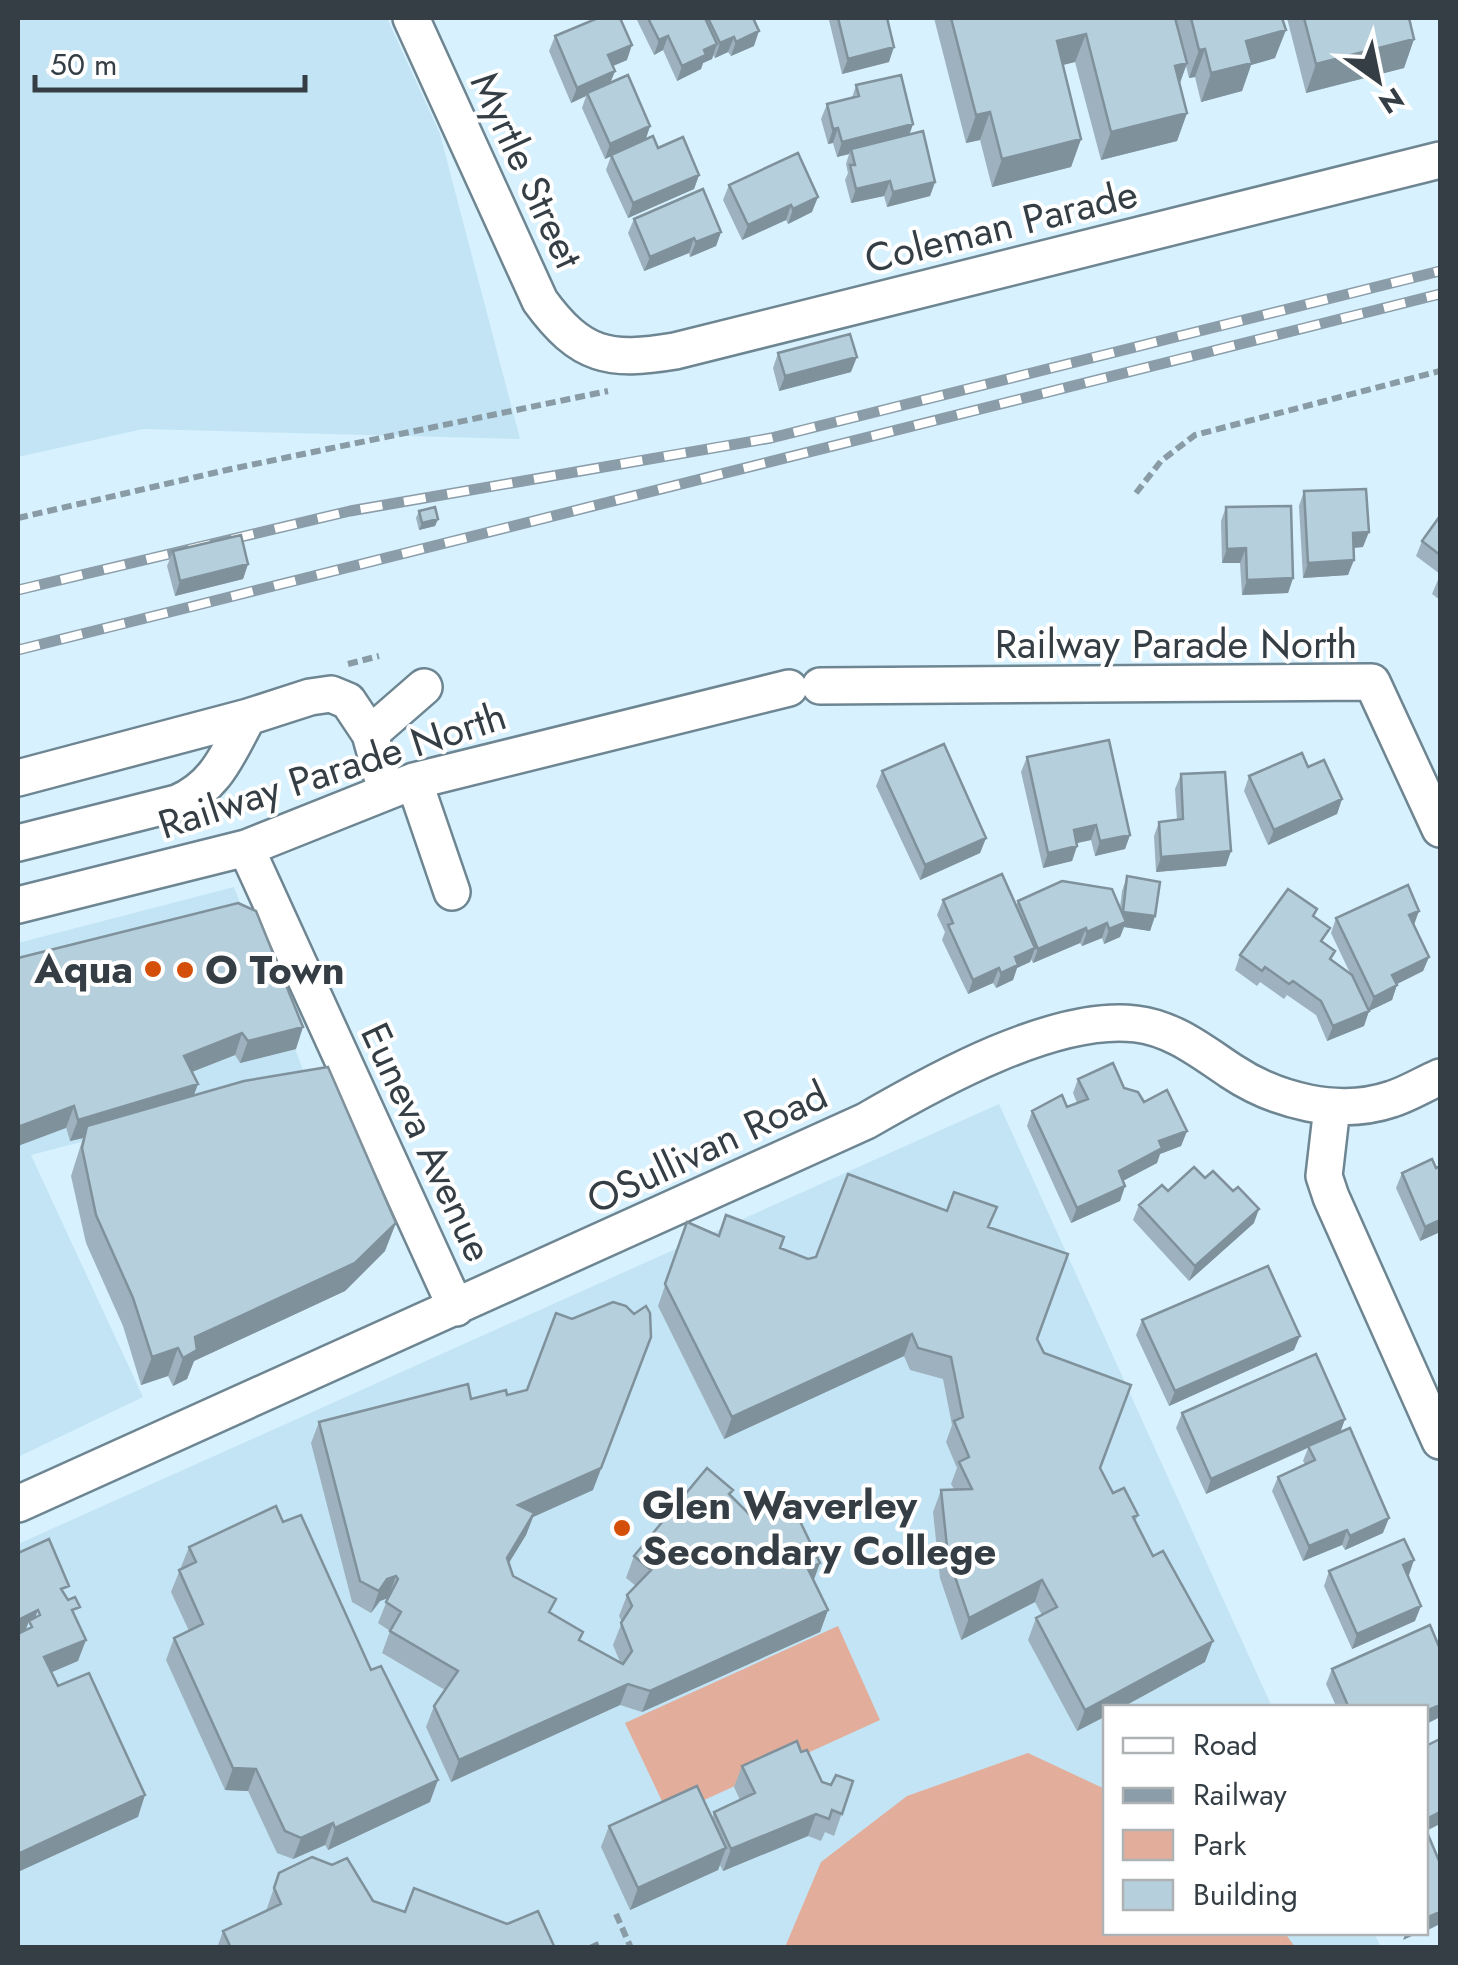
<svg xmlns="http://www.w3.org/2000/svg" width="1458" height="1965" font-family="Jost,sans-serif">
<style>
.built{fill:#c3e4f5}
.green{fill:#e2ae9b}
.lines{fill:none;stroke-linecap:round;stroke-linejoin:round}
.minor-casing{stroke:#6e8592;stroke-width:40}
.path{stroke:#899ba5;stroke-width:6;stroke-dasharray:10 5;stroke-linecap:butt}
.minor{stroke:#fff;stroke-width:35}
.rail-casing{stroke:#8b9da8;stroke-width:11}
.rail{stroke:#fff;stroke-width:8;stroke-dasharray:22;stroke-linecap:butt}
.wall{fill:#9db2be}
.shaded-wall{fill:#7f919b}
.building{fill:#b6cfdd;stroke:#7f919b;stroke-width:2.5}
.poi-dot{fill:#d34f0a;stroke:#fff;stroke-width:4}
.labels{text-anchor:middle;stroke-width:8;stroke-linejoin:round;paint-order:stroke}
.street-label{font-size:40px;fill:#343e44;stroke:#fff}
.poi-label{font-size:40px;font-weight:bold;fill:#343e44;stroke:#fff;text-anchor:start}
</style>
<rect width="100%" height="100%" fill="#d7f1ff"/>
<path class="built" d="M18,18H387L440,134L520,439L143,429L18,457Z
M234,887L308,1083L31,1155L143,1397L18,1457V943Z
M999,1104L1272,1707L1106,1708V1932L1374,1933L1381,1947H18V1544Z"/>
<path class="green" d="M838,1626L880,1720L669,1816L625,1723Z
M1028,1753L1105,1789L1106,1932L1285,1933L1295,1947H785L821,1862L907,1796Z"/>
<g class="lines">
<defs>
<path id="minor" d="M411,18L540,301C581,357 609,362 675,351L1440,160
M820,686L1372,682L1440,829
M370,734L424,687
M18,778L248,717L310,697L331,694L348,701L370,734L386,791
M414,781L452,892
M18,843L177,803C217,786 228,753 248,717
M246,848L456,1308
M18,905L246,848L414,781L789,688
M1332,1107L1324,1176L1331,1197L1440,1441
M18,1504L866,1121C935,1081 1055,1014 1136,1024C1172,1028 1201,1051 1231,1071C1276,1101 1339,1117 1392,1099C1408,1094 1424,1084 1440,1077"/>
</defs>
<use href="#minor" class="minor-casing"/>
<path class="path" d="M1136,493L1161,461L1195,435L1440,371
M18,518L231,469L608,391
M348,664L379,656
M616,1914L631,1948"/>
<use href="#minor" class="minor"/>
<defs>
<path id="rail" d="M18,590L350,511L771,438L1440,271
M18,650L1440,294"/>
</defs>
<use href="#rail" class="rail-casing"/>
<use href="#rail" class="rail"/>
</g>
<path class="wall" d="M636,18H753L754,46L731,56L728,52L715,58L713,55L712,59L703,63L701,69L677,81L663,50L654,55Z
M830,18H887L889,62L842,74L829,20Z
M934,18H1282L1275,58L1251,65L1242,91L1201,102L1195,77L1189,78L1186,66L1180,83L1187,113L1177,141L1101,160L1075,62L1063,65L1081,139L1071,167L992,187L980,140L966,143Z
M1287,18H1409L1414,39L1404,68L1306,93Z
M555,36L627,60L613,66L615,71L610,83L650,126L646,139L699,175L694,189L628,218L606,170L611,156L605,159L582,108L586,96L571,103L549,51Z
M856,85L913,124L909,134L935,182L930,196L887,207L884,196L851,203L845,180L848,173L846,164L849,154L837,157L833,143L828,144L821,119L827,104L852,98Z
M729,185L812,212L788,224L786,220L742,240L723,200Z
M634,219L721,232L716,246L690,257L689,253L644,271L628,233Z
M778,353L851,372L779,391L773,368Z
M1304,491L1363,547L1354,548L1348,575L1303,578L1299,506Z
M1226,507L1293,578L1288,593L1242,595L1240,563H1222L1221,521Z
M419,511L438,519L435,526L419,530L416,518Z
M1440,516V574L1416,556L1422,541Z
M173,551L248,564L243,579L175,596L167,566Z
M1440,575V600L1432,594Z
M1027,757L1130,835L1125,849L1095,856L1091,840L1077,843V846L1072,861L1043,868L1021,772Z
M1308,767L1342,799L1337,814L1268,845L1244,791L1249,776Z
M882,771L986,838L980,853L920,880L876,786Z
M1181,774L1226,866L1156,872L1154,836L1159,822L1177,820L1175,789Z
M1127,876L1155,916L1150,931L1124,927L1120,937L1104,944L1102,938L1082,946L1080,943L1033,963L1031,959L1030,962L1017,968L1013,980L996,988L993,983L968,994L942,940L945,932L937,915L943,900L1016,905L1018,901L1120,908L1122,891Z
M1317,909L1314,917L1324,944L1335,951L1331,960L1350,973L1331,933L1336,918L1414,925L1429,957L1423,971L1397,984L1392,1000L1369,1011L1364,1026L1327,1041L1316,1015L1287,995L1284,999L1260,982L1257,986L1235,970L1240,955Z
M18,958L296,1049L240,1063L235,1055L192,1072L194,1096L385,1251L345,1291L194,1361L187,1379L173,1386L168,1376L141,1385L123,1326L86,1243L71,1176L83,1138L70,1141Z
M1078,1079L1124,1088L1187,1131L1181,1146L1160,1154L1157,1163L1123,1181L1125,1186L1120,1201L1071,1223L1027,1126L1032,1111L1067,1107L1077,1103L1073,1093Z
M1402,1173L1440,1232L1420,1241L1396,1188Z
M1168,1191L1254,1223L1189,1281L1133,1220L1139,1205Z
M997,1207L989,1228L1037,1339L1113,1493L1138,1515L1135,1522L1205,1662L1121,1708H1106V1716L1077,1731L1028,1640L1036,1618L1042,1615L1035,1602L961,1640L940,1578L933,1512L941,1490L954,1489L951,1484L957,1468L946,1442L952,1425L943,1379L910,1370L904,1356L724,1439L658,1306L687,1222L719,1236L780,1248L808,1259L947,1211Z
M572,1319L593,1490L533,1517L526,1535L509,1563L513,1576L551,1613L583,1632L579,1641L620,1662L613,1645L622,1622L619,1616L627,1595L636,1586L626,1578L634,1556L731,1496L814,1580L828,1610L820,1632L642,1712L620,1705L451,1782L426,1727L434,1706L445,1690L382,1653L390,1631L378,1623L388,1598L380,1601L371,1613L352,1602L311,1443L319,1422L507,1395L527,1390Z
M1142,1320L1294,1350L1169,1406L1136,1335Z
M1182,1413L1345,1419L1340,1432L1383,1533L1345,1550L1342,1545L1303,1561L1272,1491L1278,1477L1305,1464L1303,1461L1308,1448L1206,1494L1176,1428Z
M189,1547L430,1802L328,1850L325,1845L293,1859L277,1853L248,1791L225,1790L166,1660L174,1638L189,1631L171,1592Z
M1329,1571L1409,1575L1415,1621L1352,1649L1324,1586Z
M1430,1625L1440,1649V1717L1426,1724V1708H1337L1326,1684L1332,1669Z
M801,1752L822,1782L831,1785L853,1781L834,1836L825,1832L821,1841L808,1836L723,1871L720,1865L718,1870L630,1910L601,1847L609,1826L712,1818L714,1812L740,1800L734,1787L742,1766Z
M279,1873L373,1901L405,1912L557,1948H217L223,1931L266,1911Z"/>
<path class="shaded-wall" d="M1286,30L1275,58L1251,65L1242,91L1201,102L1211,73L1246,41Z
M759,31L754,46L731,56L736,42Z
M1086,34L1075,62L1046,69L1057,41Z
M668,36L663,50L654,55L659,40Z
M734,37L728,52L715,58L720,43Z
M1414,39L1404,68L1306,93L1316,64Z
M717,44L712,59L703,63L701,69L677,81L682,66L704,50Z
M632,45L627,60L603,70L608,55Z
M894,47L889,62L842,74L848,59Z
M1205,49L1195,77L1189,78L1199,50Z
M1187,63L1177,91L1175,66Z
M615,71L609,86L587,93L586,96L571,103L577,88Z
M990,112L980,140L966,143L976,115Z
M1187,113L1177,141L1101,160L1111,132Z
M913,124L908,139L851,149L849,154L837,157L842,142Z
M650,126L645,141L605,159L610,144Z
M838,128L833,143L828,144L833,129Z
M1081,139L1071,167L992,187L1002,159Z
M699,175L694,189L628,218L633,203Z
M890,181L884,196L851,203L856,189Z
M935,182L930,196L887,207L893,192Z
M818,197L812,212L788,224L793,209Z
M791,205L786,220L742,240L748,225Z
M721,232L716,246L690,257L696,242Z
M694,238L689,253L644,271L650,257Z
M857,357L851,372L779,391L785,376Z
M438,519L435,526L419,530L422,523Z
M1369,532L1363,547L1348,548L1353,533Z
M1246,548L1240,563H1222L1227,549Z
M1354,560L1348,575L1303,578L1308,563Z
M248,564L243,579L175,596L180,581Z
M1293,578L1288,593L1242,595L1247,580Z
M1342,799L1337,814L1268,845L1274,830Z
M1096,825L1091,840L1068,845L1074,830Z
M1130,835L1125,849L1095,856L1100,841Z
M986,838L980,853L920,880L925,865Z
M1077,846L1072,861L1043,868L1048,853Z
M1231,851L1226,866L1156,872L1161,857Z
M1419,911L1414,925L1409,915Z
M1123,912L1155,916L1150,931L1124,927L1120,937L1104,944L1109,929Z
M1107,923L1102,938L1082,946L1087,932Z
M1086,928L1080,943L1033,963L1038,949Z
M1035,948L1030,962L1017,968L1013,980L996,988L1001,973L1015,957Z
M1429,957L1423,971L1387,989L1392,975Z
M999,968L993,983L968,994L973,980Z
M1397,985L1392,1000L1369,1011L1364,1026L1327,1041L1333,1026L1368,1011L1374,997Z
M303,1027L296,1049L240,1063L248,1041Z
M242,1033L235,1055L176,1078L184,1056Z
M198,1084L190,1106L87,1126L83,1138L70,1141L78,1120Z
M74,1106L66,1128L18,1146V1127Z
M1187,1131L1181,1146L1160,1154L1157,1163L1113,1186L1119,1171L1159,1141Z
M1125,1186L1120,1201L1071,1223L1077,1208Z
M1259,1209L1254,1223L1189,1281L1195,1266Z
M1440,1220V1232L1420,1241L1425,1227Z
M396,1223L385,1251L345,1291L194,1361L187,1379L173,1386L183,1358L195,1337Z
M912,1334L904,1356L724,1439L732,1417Z
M1300,1336L1294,1350L1169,1406L1175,1391Z
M178,1348L168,1376L141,1385L152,1357Z
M643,1359L593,1490L533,1517L526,1535L499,1579L518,1505Z
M1345,1419L1340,1433L1206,1494L1211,1479Z
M1389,1518L1383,1533L1345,1550L1350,1536Z
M1347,1530L1342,1545L1303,1561L1309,1546Z
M1414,1560L1409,1575L1398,1580L1403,1565Z
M820,1563L812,1585L808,1569Z
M396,1576L388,1598L380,1601L371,1613L379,1591L387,1579Z
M1042,1580L1035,1602L961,1640L969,1618Z
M1421,1606L1415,1621L1352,1649L1357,1634Z
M38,1610L30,1632L32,1627L29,1621L24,1635L18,1638V1620Z
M828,1610L820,1632L642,1712L650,1691Z
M86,1640L78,1661L36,1679L44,1657Z
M1213,1641L1205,1662L1121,1708H1106V1716L1077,1731L1085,1710Z
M628,1684L620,1705L451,1782L459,1760Z
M1440,1705V1717L1426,1724V1711Z
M233,1768L256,1769L248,1791L225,1790Z
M438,1780L430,1802L328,1850L335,1828Z
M145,1795L138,1817L18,1872V1854Z
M1440,1812V1824L1426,1831V1819Z
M816,1814L808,1836L723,1871L731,1849Z
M333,1823L325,1845L293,1859L301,1838Z
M726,1848L718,1870L630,1910L638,1888Z
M1440,1912V1924L1426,1931V1918Z
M1406,1932H1421L1403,1940Z"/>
<path class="building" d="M598,18H620L632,45L608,55L615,71L577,88L555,36Z
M648,18H705L717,44L704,50L706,55L682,66L668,36L659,40Z
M708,18H753L759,31L736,42L734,37L720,43Z
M838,18H887L894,47L848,59Z
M951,18H1175L1187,63L1175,66L1187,113L1111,132L1086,34L1057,41L1081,139L1002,159L990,112L976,115Z
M1191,18H1282L1286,30L1246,41L1252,63L1211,73L1205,49L1199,50Z
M1304,18H1409L1414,39L1316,64Z
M628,75L650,126L610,144L587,93Z
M901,75L913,124L842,142L838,128L833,129L827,104L859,96L856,85Z
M923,131L935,182L893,192L890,181L856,189L850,165H855L851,149Z
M653,136L658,148L683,137L699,175L633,203L611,155Z
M798,153L818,197L793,209L791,205L748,225L729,185Z
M703,189L721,232L696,242L694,238L650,257L634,219Z
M850,334L857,357L785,376L778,353Z
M1366,489L1369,532L1353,533L1354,560L1308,563L1304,491Z
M1291,506L1293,578L1247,580L1246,548L1227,549L1226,507Z
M435,507L438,519L422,523L419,511Z
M1440,516V555L1422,541Z
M241,535L248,564L180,581L173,551Z
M1109,740L1130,835L1100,841L1096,825L1074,830L1077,846L1048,853L1027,757Z
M944,744L986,838L925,865L882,771Z
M1302,753L1308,767L1324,760L1342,799L1274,830L1249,776Z
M1225,772L1231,851L1161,857L1159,822L1183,819L1181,774Z
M1002,874L1035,948L1015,957L1018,965L1001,973L999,968L973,980L948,925L953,923L943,900Z
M1127,876L1160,882L1155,916L1123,912Z
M1062,881L1112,889L1126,922L1109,929L1107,923L1087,932L1086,928L1038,949L1018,901Z
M1408,885L1419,911L1409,915L1429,957L1392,975L1397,985L1374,997L1336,918Z
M1288,889L1317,909L1313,916L1330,928L1321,941L1335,951L1330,959L1352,975L1369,1011L1333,1026L1321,1001L1293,981L1289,984L1265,967L1262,971L1240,955Z
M238,903L256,911L303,1027L248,1041L242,1033L184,1056L198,1084L78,1120L74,1106L18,1127V958Z
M1113,1063L1124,1088L1138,1092L1144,1102L1167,1090L1187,1131L1159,1141L1162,1148L1119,1171L1125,1186L1077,1208L1032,1111L1062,1095L1067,1107L1088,1099L1078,1079Z
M328,1067L396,1223L355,1263L195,1337L197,1350L183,1358L178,1348L152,1357L133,1298L96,1215L82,1148L87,1126L244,1081Z
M1432,1159L1436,1168L1440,1166V1220L1425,1227L1402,1173Z
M1194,1167L1205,1178L1213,1171L1233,1191L1238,1187L1259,1209L1195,1266L1139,1205L1162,1185L1168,1191Z
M848,1174L947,1211L954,1192L997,1207L988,1227L1068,1254L1037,1339L1044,1353L1131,1385L1100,1468L1113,1493L1124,1488L1138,1515L1133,1517L1153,1556L1163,1551L1213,1641L1085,1710L1036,1618L1057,1607L1042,1580L969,1618L948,1556L941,1490L972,1489L959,1462L969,1457L954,1421L963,1417L951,1357L918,1348L912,1334L732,1417L665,1284L687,1222L719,1236L726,1215L784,1237L780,1248L808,1259L816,1257Z
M1268,1266L1300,1336L1175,1391L1142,1320Z
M613,1302L626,1306L634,1314L646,1306L650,1313L651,1337L601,1468L518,1505L534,1513L507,1558L513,1576L556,1599L549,1612L583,1632L579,1640L623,1664L632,1651L621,1623L632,1606L627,1595L651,1570L634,1556L707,1468L733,1490L729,1494L750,1515L788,1496L820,1563L808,1569L828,1610L650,1691L628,1684L459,1760L434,1706L458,1671L390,1631L401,1612L386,1602L398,1579L396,1576L387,1579L379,1591L360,1581L319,1422L468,1384L471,1399L506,1390L507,1395L527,1390L556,1313L572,1319Z
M1316,1354L1345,1419L1211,1479L1182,1413Z
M1350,1428L1389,1518L1350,1536L1347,1530L1309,1546L1278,1477L1315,1460L1308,1446Z
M276,1506L283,1522L301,1515L371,1670L381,1666L438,1780L335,1828L333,1823L301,1838L285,1831L256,1769L233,1768L174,1638L203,1624L179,1570L196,1562L189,1547Z
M49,1539L69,1586L61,1589L68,1600L75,1597L80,1607L72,1610L86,1640L44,1657L58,1686L89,1673L145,1795L18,1854V1634L32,1627L29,1621L40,1615L38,1610L18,1620V1553Z
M1404,1539L1414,1560L1403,1565L1421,1606L1357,1634L1329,1571Z
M1430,1625L1440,1649V1705L1426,1711V1708H1349L1332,1669Z
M1440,1739V1812L1426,1819V1746Z
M797,1741L801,1752L807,1750L822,1782L831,1785L836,1775L853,1781L842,1814L832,1810L829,1819L816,1814L731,1849L714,1812L755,1793L742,1766Z
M697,1786L726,1848L638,1888L609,1826Z
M1426,1830L1440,1863V1912L1426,1918Z
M312,1857L332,1865L347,1858L373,1901L405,1912L414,1888L507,1924L538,1911L554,1946L557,1948H231L223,1931L281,1904L274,1888L279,1873Z
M597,1943L599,1948H586Z"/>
<g class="poi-dot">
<circle cx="153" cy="969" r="10"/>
<circle cx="185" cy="970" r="10"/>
<circle cx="622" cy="1528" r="10"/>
</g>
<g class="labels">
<g class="street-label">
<text transform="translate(527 170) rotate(65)" y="14">Myrtle Street</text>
<text transform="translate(1001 226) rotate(-14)" y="14">Coleman Parade</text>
<text x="1176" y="658">Railway Parade North</text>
<text transform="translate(332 770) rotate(-18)" y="14">Railway Parade North</text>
<text transform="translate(427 1142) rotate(65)" y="14">Euneva Avenue</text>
<text transform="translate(707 1147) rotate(-25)" y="14">OSullivan Road</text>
</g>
<g class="poi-label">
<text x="133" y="983" text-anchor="end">Aqua</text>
<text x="205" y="984">O Town</text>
<text x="642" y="1519">Glen Waverley<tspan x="642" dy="46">Secondary College</tspan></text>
</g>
</g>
<rect width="1458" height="1965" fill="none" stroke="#343e44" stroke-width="40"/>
<rect x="1103" y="1705" width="325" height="230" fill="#ffffff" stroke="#aeb2b4" stroke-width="2.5"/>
<rect x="1123" y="1738" width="50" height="15" fill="#ffffff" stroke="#aeb2b4" stroke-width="2.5"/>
<text x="1193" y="1755" font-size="30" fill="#343e44">Road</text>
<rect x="1123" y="1788" width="50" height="15" fill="#8b9da8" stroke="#aeb2b4" stroke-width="2.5"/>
<text x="1193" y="1805" font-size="30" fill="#343e44">Railway</text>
<rect x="1123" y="1830" width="50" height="30" fill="#e2ae9b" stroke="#aeb2b4" stroke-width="2.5"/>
<text x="1193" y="1855" font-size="30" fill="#343e44">Park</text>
<rect x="1123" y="1880" width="50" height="30" fill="#b6cfdd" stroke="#aeb2b4" stroke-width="2.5"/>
<text x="1193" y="1905" font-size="30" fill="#343e44">Building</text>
<g transform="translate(1378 80) rotate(147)" stroke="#ffffff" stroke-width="8" paint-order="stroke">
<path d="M0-8L18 38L0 25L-18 38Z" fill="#343e44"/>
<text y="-15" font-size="28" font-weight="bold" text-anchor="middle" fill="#343e44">N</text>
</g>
<path d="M35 75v15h270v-15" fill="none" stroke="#343e44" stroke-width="5"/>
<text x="50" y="75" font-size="30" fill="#343e44" stroke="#ffffff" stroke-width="8" paint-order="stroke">50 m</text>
</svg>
